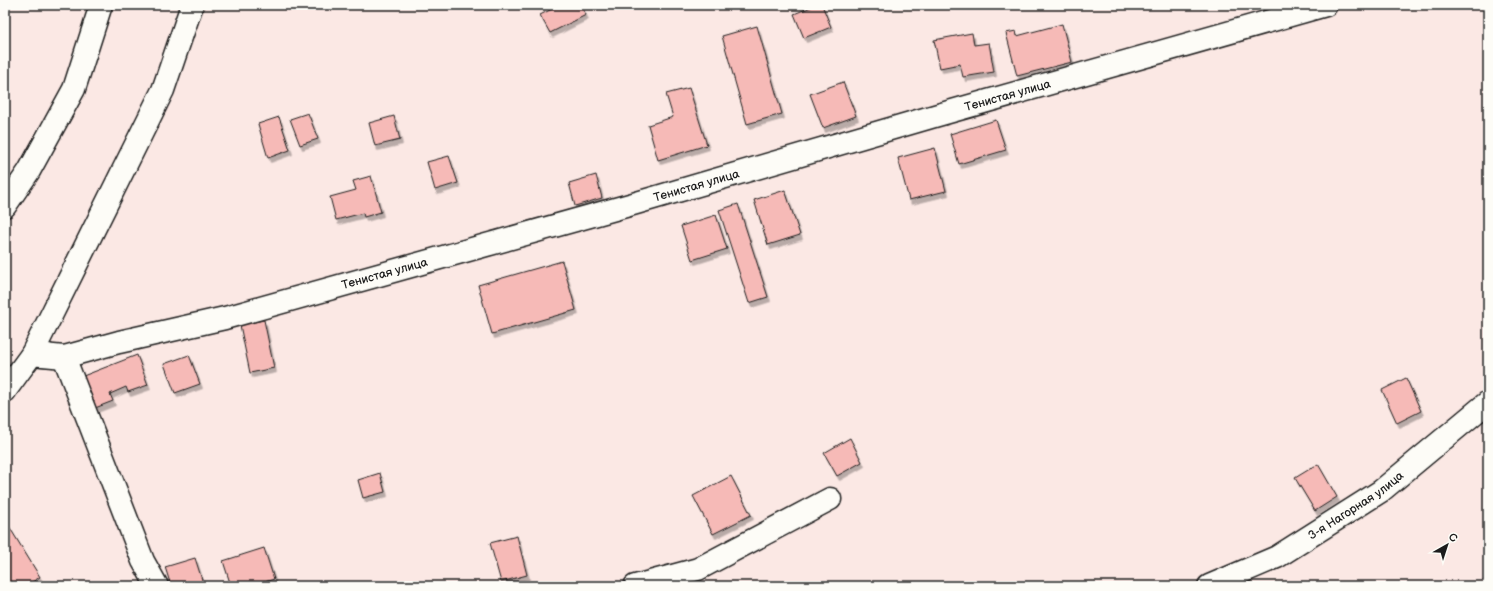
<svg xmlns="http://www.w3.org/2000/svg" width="1493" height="591" font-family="'Balsamiq Sans',sans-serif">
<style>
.building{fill:#f6bab7;stroke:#1c1c1c;filter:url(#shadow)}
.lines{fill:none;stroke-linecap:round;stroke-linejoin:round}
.minor-casing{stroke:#1c1c1c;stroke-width:25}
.major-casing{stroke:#1c1c1c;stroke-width:25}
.minor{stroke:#fdfcf7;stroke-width:22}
.major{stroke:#fdfcf7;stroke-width:22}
.labels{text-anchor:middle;stroke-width:3.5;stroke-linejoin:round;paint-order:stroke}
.street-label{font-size:12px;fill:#1c1c1c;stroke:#fdfcf7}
</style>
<defs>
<filter id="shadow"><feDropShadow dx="2.5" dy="4.5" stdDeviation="0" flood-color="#0004"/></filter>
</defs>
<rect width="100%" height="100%" fill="#fbe8e4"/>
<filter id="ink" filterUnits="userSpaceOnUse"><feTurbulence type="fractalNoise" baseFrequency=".025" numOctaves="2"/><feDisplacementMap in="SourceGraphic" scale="8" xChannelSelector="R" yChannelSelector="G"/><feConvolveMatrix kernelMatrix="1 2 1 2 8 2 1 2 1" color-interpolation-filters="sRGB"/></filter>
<g filter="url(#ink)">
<path class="building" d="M560,5H581L586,15L550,33L540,15Z
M816,5H822L831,27L804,38L794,14Z
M1062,24L1072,62L1017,76L1006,33L1016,31L1017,36Z
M757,26L782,114L747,124L722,36Z
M972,33L974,45L989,43L994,72L963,77L960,64L940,68L934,40Z
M843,82L856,116L823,128L810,94Z
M689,88L707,145L658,160L648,125L673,117L666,94Z
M308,113L318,139L300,145L290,119Z
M394,116L400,140L375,146L369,123Z
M279,117L290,150L268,158L258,124Z
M996,120L1006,150L959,164L950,134Z
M935,148L946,191L909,200L898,158Z
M449,156L458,183L435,190L427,162Z
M596,175L602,198L575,206L569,183Z
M371,176L381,212L364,217L363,213L336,220L330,197L356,190L353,181Z
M785,190L800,235L768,245L754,200Z
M738,204L768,297L749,303L719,210Z
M716,215L727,249L692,260L681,226Z
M562,261L576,310L492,334L478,285Z
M264,320L274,368L250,373L240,325Z
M137,355L148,385L128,392L126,387L110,394L113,401L90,410L78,378Z
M189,355L200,384L175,393L164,364Z
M1406,378L1421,411L1397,423L1382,390Z
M850,438L862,462L837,476L824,453Z
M1318,464L1337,497L1315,511L1295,478Z
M380,473L385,492L363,498L358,480Z
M731,476L751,515L713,534L693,496Z
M5,520L40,577L26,586H5Z
M517,536L527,575L501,582L490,543Z
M264,548L274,579L252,586H231L223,561Z
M195,558L204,586H171L165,567Z"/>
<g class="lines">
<defs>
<g id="minor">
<path id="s1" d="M192,5L163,90L32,354L64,357L119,342L225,318L633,204L938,115L1326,5"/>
<path d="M64,357L143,561L157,586"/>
<path d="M5,391L32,354L47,355"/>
<path d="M635,586L698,569L830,499"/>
<path id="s2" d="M1209,586L1277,557L1381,491L1488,402"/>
</g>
<path id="major" d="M5,206L29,171L74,89L101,5"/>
</defs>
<use href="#minor" class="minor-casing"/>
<use href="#major" class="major-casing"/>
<use href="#minor" class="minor"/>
<use href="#major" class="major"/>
</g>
</g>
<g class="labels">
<g class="street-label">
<text dy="4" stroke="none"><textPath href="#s1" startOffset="1396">Тенистая улица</textPath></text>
<text dy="4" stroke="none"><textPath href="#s1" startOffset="1072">Тенистая улица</textPath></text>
<text dy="4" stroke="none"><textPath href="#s1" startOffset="748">Тенистая улица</textPath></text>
<text dy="4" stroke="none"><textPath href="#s2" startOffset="168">3-я Нагорная улица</textPath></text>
</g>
</g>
<rect width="1493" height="591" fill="none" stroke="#fdfcf7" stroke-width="20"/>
<rect x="10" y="10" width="1473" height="571" fill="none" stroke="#1c1c1c" stroke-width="1.5" filter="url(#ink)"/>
<g transform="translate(1447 545) rotate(39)" stroke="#fdfcf7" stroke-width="3" paint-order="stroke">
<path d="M0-3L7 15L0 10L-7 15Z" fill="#1c1c1c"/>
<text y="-6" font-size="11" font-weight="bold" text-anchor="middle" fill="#1c1c1c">С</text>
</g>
</svg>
